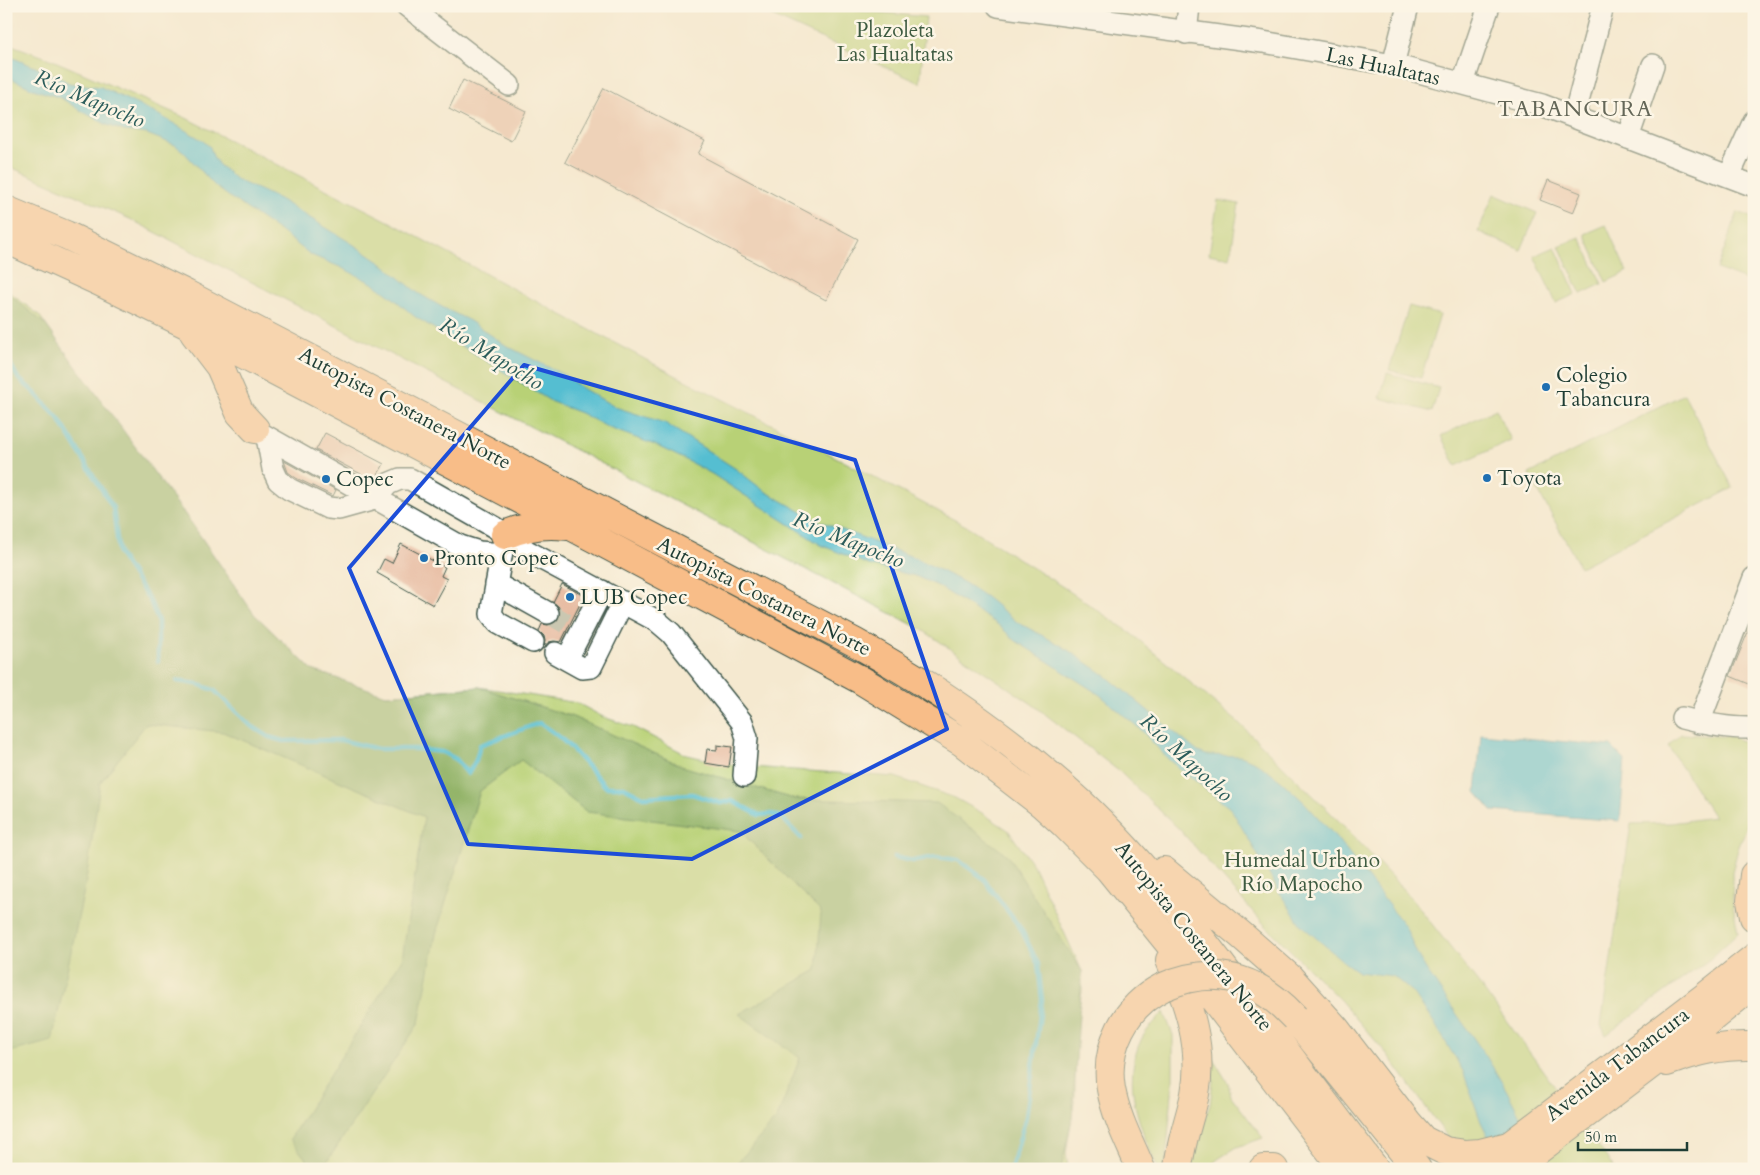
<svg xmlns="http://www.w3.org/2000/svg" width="1760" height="1175" font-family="Cardo,serif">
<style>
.green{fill:#b8d176;stroke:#6c8755}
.forest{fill:#92b367;stroke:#58784e}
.water{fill:#55bed1;stroke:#3a7e82}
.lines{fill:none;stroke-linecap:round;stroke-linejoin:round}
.stream{stroke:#55bed1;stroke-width:4.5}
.building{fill:#e5b69b}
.minor-tunnel{stroke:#cac7b1;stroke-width:21;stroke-dasharray:21 11;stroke-linecap:butt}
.minor-casing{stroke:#3f574b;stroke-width:24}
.major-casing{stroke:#3f574b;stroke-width:30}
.highway-casing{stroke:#3f574b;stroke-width:30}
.minor{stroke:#fff;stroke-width:21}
.major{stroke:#f8bd88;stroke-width:28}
.highway{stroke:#f8bd88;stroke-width:28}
.highway-bridge-casing{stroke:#3f574b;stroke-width:30;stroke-linecap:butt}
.highway-bridge{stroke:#f8bd88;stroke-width:28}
.marked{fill:none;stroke:#1d4ed8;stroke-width:4;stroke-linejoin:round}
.poi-dot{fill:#1f6fb2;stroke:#fcf5e5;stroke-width:2}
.labels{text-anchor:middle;stroke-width:5;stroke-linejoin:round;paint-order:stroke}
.park-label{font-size:21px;fill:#3e5b41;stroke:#fcf5e5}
.street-label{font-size:21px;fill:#1f3d34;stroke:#fcf5e5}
.poi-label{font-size:21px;fill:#1f3d34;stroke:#fcf5e5;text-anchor:start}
.water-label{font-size:22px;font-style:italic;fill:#2c5d5b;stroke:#fcf5e5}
.neighbourhood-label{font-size:22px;letter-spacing:1px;fill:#646758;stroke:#fcf5e5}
</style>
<rect width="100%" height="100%" fill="#fcf5e5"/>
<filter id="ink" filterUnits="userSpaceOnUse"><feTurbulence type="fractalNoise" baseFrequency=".02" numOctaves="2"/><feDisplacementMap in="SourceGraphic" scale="10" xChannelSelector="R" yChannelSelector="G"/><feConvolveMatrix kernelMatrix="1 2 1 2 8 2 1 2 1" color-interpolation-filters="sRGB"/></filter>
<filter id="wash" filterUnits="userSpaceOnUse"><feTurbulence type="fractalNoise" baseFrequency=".0096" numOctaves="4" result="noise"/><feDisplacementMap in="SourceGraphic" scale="20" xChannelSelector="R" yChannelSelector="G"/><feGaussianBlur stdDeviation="1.12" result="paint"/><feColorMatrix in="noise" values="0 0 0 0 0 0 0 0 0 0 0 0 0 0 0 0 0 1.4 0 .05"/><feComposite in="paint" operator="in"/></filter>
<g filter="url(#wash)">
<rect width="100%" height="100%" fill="#f5e9d0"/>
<path class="green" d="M750,6H812L926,17L920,83Z
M6,43L50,59L186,118L392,223L530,298L671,373L828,453L970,528L1063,587L1128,631L1239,723L1345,827L1413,900L1486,993L1615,1169H1471L1387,1054L1341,1001L1262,922L1180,830L1120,772L1032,704L921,629L130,219L6,165Z
M1494,194L1537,213L1521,250L1478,232Z
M1218,200L1239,204L1230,258L1209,254Z
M1738,212L1754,218V283L1717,269Z
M1606,225L1627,272L1606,282L1585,234Z
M1580,237L1602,284L1581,294L1559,246Z
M1555,247L1576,294L1556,303L1534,256Z
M6,290L39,315L105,408L192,524L254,614L312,670L386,695L479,687L577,703L603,717L633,727L687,755L736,766L895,777L955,798L982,813L1008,830L1033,865L1082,971V992L1076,1021L1075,1042V1096L1066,1153L1068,1169H6Z
M1409,306L1440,315L1421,378L1389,370Z
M1387,373L1439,388L1432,412L1380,398Z
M1684,394L1733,488L1580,567L1529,474Z
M1496,409L1511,440L1456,466L1441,436Z
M1681,734L1733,737L1747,743L1754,749V808L1738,849L1732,872L1733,905L1738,933L1710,959L1606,1035L1601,1025L1631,824L1671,823L1714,817L1668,746Z
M1164,1012L1173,1035V1082L1165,1169H1158C1140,1127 1120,1082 1142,1038C1147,1029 1157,1020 1164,1012Z
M1212,1057L1228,1083L1231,1096L1263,1138L1237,1147L1218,1159L1207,1169H1190L1198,1138L1210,1105L1213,1080Z"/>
<path class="forest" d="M6,292L45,324L192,524L254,614L312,670L386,695L479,687L573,717L685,767L794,799L937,803L1007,855L1082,971L1072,1119L1061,1169H729L739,1161L777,1118L800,1058L739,1014L817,970L821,912L740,831L587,812L521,760L480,791L436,934L419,1023L322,1169H314L290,1139L402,959L424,817L223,732L146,724L100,783L86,881L52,1041L6,1053Z"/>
<path class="water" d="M6,55L57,76L69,83L101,87L161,116L202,140L210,147L213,156L219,165L237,180L279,199L351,243L384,265L418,293L442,307L470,321L507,346L564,375L582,388L615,407L665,423L736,469L763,490L814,519L918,559L965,583L986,597L1017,622L1062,646L1105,675L1198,752L1206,755L1241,756L1257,763L1281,781L1304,802L1335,836L1405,926L1418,956L1431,977L1486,1056L1507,1091L1547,1169H1510L1488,1136L1481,1122L1463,1071L1433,1021L1412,992L1393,976L1358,972L1344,962L1301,925L1281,895L1231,809L1170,761L1140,729L1100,695L1016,641L997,624L938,586L915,576L869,565L821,545L712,474L684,459L655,445L609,428L581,413L552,402L414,316L393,298L374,284L340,267L311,255L281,232L231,198L215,186L183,151L175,145L147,134L124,131L107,125L78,109L61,98L33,89L6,76Z
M1481,734L1611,746L1625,760L1620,821L1492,811L1476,792Z"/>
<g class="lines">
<path class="stream" d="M6,356L18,378L34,392L59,419L113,508L119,554L150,601L158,621V661
M177,681L197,684L214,690L250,725L269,737L283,741L341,740L378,749H416L442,752L456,759L468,774L476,760L480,745L539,723C567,738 585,765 606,787H624L643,797L692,794L720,803L732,801L759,815L771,814L781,817L801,838
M894,857L913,861L936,857L958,860L983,878L1021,929L1038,964L1042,1000L1026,1117L1011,1169"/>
</g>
<g id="blocks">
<path class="building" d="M463,80L526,111L511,141L449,109Z
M604,88L705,141L698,154L858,239L826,300L565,162Z
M1548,180L1581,193L1573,213L1540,200Z
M325,433L384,464L374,481L316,450Z
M284,461L336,490L333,496L296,478L288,472Z
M401,544L445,567L441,576L447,579L433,605L377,573L384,559L392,563Z
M562,584L584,596L561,642L554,641L549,642L544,646L545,641L544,636L539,631L542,624L548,625L554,624L559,619L560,612L559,607L553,602Z
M1754,617V686L1730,676Z
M717,745L732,747L729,767L705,763L707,749L717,750Z"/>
</g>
</g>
<g filter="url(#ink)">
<use href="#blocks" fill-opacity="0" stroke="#3f574b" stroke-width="1"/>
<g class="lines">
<path class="minor-tunnel" d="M548,613L569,625"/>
<defs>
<path id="minor" d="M407,6L509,85
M998,6L1263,42L1393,65L1542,105L1754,186
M1186,33L1189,6
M1393,65L1408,6
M1463,83L1489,6
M1574,117L1603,6
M1628,138L1653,65
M1729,176L1754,121
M260,433L460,546L479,552L501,554
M267,437L273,469L278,480L289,489L328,508L339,509L375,499L388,484L400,479H410L496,528L527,551L657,621L671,633L742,722L747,738L744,776
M504,540L491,614L498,623L533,642
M496,584L548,613
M555,653L582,668L591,667L623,602
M567,659L602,591
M1682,718C1705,724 1730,729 1754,728
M1699,723L1754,578"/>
<path id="major" d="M1754,875L1751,901L1754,917
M1667,1062C1696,1051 1722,1045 1754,1046
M1479,1169L1705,997L1754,958
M1513,1169L1708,1021L1754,984"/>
<path id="highway" d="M6,210L66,235L186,294L856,643C937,688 1012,739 1080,802C1149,867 1205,943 1261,1018C1298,1069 1337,1119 1375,1169
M6,239L98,281L186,324L573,527L861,680L962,742L1042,804L1064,824L1109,869L1203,985L1344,1169
M194,333L220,367L240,413L255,429
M505,535C525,526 544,523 567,526
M1164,871L1241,935L1290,978L1335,1028L1408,1123L1423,1140L1445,1151L1466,1154L1480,1153L1508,1146
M1170,960C1188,1003 1204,1047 1195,1094C1190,1119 1180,1143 1178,1169
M1295,1018L1417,1169
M1141,1169C1130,1143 1116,1117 1111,1089C1104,1047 1125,1006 1163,987
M1263,1169H1274"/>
</defs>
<use href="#minor" class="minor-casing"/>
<use href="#major" class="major-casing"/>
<use href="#highway" class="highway-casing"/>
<use href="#minor" class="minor"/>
<use href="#major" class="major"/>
<use href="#highway" class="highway"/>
<defs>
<path id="highway-bridge" d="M1163,987C1215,964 1257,977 1295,1018"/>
</defs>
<use href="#highway-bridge" class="highway-bridge-casing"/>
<use href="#highway-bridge" class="highway-bridge"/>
</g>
</g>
<path d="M0 0H1760V1175H0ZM524,365L855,460L947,729L692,859L468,844L349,568Z" fill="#f5e9d0" fill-opacity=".55" fill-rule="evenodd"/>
<path class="marked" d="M524,365L855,460L947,729L692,859L468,844L349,568Z"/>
<g class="poi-dot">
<circle cx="1546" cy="387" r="5"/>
<circle cx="1487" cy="478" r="5"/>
<circle cx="326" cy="479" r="5"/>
<circle cx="424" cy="558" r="5"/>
<circle cx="570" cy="597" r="5"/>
</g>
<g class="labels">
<g class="park-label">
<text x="895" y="37">Plazoleta<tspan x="895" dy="24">Las Hualtatas</tspan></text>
<text x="1302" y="867">Humedal Urbano<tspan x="1302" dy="24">Río Mapocho</tspan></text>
</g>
<g class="street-label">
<text transform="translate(1383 66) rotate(12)" y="7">Las Hualtatas</text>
<text transform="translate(405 408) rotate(28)" y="7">Autopista Costanera Norte</text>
<text transform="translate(764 596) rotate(27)" y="7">Autopista Costanera Norte</text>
<text transform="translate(1194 936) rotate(51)" y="7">Autopista Costanera Norte</text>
<text transform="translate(1617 1064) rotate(-37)" y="7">Avenida Tabancura</text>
</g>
<g class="poi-label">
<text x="1556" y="382">Colegio<tspan x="1556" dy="24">Tabancura</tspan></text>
<text x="1497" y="485">Toyota</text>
<text x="336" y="486">Copec</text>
<text x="434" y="565">Pronto Copec</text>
<text x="580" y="604">LUB Copec</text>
</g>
<g class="water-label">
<text transform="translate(90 98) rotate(23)" y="8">Río Mapocho</text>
<text transform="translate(492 353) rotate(32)" y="8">Río Mapocho</text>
<text transform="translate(849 539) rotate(22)" y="8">Río Mapocho</text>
<text transform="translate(1187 757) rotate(43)" y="8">Río Mapocho</text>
</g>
<g class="neighbourhood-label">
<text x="1575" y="116">TABANCURA</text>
</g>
</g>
<rect width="1760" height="1175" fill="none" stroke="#fcf5e5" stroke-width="25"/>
<path d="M1578 1142v8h109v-8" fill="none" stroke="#1f3d34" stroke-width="2.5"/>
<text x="1585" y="1142" font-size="15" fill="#1f3d34" stroke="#fcf5e5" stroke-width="4" paint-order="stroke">50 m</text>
</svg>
